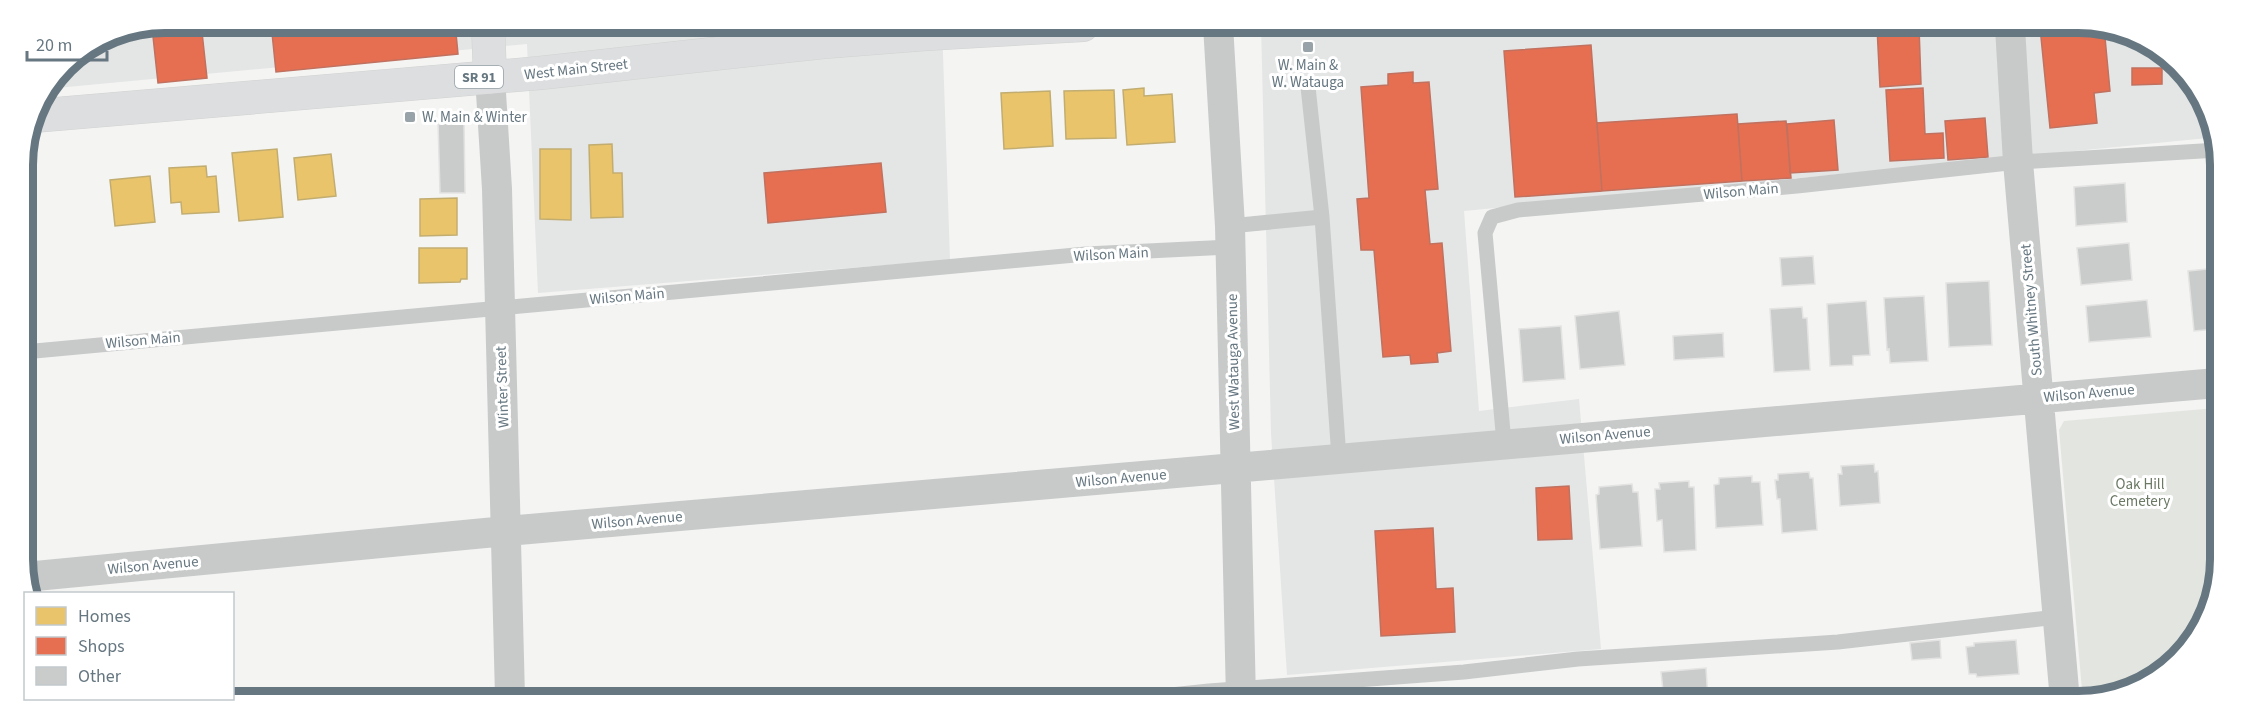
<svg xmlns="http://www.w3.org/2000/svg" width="2243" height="724" font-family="'Source Sans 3',sans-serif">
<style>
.built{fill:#e4e5e5}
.green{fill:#e3e6e0}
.homes{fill:#e9c46a;stroke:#c2ad71;stroke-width:1.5}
.shops{fill:#e76f51;stroke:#c0715f;stroke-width:1.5}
.building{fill:#cacccc;stroke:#e3e3e2;stroke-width:1.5}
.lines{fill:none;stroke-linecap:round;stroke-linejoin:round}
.secondary-casing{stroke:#d1d2d2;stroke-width:34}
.primary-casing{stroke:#d1d2d2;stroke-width:34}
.service{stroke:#c8caca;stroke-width:15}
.minor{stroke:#c8caca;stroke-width:30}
.secondary{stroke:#dddedf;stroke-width:33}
.primary{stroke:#dddedf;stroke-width:33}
.poi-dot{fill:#98a3a9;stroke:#fff;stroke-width:2}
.labels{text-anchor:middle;stroke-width:6;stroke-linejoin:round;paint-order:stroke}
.shield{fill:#fff;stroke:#94a0a7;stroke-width:1.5}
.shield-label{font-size:14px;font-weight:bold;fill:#667781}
.poi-label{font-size:15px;fill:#667781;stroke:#fff}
.street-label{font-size:15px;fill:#667781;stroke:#fff}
.park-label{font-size:15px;fill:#6a7864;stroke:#fff}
.rim{fill:none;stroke:#667781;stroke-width:8}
</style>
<rect width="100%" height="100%" fill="#f4f4f3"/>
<path class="built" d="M165,23L942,24L950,260L538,293L527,44L46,89L64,64L111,33Z
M1261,25L2116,27L2185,71L2218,137L1464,211L1479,411L1579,399L1601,649L1287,675L1271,433Z"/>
<path class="green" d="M2216,408V597L2165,672L2083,701L2059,430L2064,421Z"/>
<path class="homes" d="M1144,88V96L1172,94L1175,142L1127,145L1123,90Z
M1114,90L1116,138L1066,139L1064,91Z
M1050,91L1053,146L1004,149L1001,93Z
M612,144L613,173H622L623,217L591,218L589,145Z
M277,149L283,217L239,221L232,153Z
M540,149H571V220L540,219Z
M331,154L336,196L298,200L294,158Z
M206,166L207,177L216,176L219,212L182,214L181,202L171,203L169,168Z
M150,176L155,222L115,226L110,180Z
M23,181L29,249H23Z
M457,198V235L420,236V199Z
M419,248H467V279H461L460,282L419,283Z"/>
<path class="shops" d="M201,23L207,78L158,83L152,27Z
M271,23H455L458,54L276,72Z
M1877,27H1919L1921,84L1880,87Z
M2040,27H2104L2110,91L2094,93L2097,123L2050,128Z
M1591,45L1602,191L1515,197L1504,51Z
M2132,68H2162V84L2132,85Z
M1413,72V83L1429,82L1438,189L1425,190L1430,244L1442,243L1451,351L1437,353L1438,362L1411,364L1410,355L1383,357L1374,250H1361L1357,199L1369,198L1361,87L1388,85V74Z
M1923,88L1925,134L1943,133L1944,158L1890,161L1886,90Z
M1737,114L1742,181L1602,191L1597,123Z
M1985,118L1988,157L1948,160L1945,121Z
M1834,120L1838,170L1790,173L1787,124Z
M1786,121L1791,178L1742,181L1738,124Z
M881,163L886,212L768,223L764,173Z
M1569,486L1572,539L1538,540L1536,488Z
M1433,528L1436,589L1453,588L1455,632L1381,636L1375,531Z"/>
<path class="building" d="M464,121L465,193H440L438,122Z
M2125,183L2127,222L2076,226L2074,187Z
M2129,243L2132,280L2081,285L2077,248Z
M1813,256L1815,284L1782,286L1780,258Z
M2217,268V329L2194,331L2188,271Z
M1989,281L1992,345L1949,347L1946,283Z
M1924,296L1928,361L1890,363L1889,349L1887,350L1884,298Z
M2147,300L2151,337L2089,342L2086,306Z
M1866,301L1870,355L1853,356V365L1830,366L1827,304Z
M1802,307L1803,318H1807L1810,370L1774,372L1770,309Z
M1619,311L1625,365L1580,369L1575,316Z
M1561,326L1565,379L1523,382L1519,329Z
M1723,333L1724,357L1674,360L1673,336Z
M1874,464L1875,472L1878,471L1880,503L1840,506L1838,474H1842L1841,466Z
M1809,472L1810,478H1813L1817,530L1782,533L1780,499H1777L1775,480H1778V474Z
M1752,476V482H1760L1763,525L1716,528L1714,485L1719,484V478Z
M1689,481V487H1694L1696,550L1664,552L1662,520L1657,521L1655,489H1660L1659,483Z
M1632,484L1633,492H1638L1642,546L1600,549L1596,495L1599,494V487Z
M1940,640L1941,658L1912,660L1910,643Z
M2016,640L2019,674L1977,677L1976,674H1969L1966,647L1974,646V643Z
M1706,668L1708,700H1664L1661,672Z
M2026,696V701H1970Z"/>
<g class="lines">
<defs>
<path id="secondary" d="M488,23L490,77"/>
<path id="primary" d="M33,116L540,73L823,42L925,34L1083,25"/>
</defs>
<use href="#secondary" class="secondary-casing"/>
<use href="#primary" class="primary-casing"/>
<path class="service" d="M1308,87L1322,217L1339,458
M1230,226L1322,217
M24,352L1086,254L1230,247
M1504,443L1485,233L1492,217L1518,210L1797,186L2018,162L2218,150
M1133,699L1209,691L1464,672L1578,659L1838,642L2057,617"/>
<path class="minor" d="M1218,25L1230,226L1241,699
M2010,27L2018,162L2065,701
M490,77L497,189L510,697
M25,577L506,531L2217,383"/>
<use href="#secondary" class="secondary"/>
<use href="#primary" class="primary"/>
</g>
<g class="poi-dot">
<rect x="1302" y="41" width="12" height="12" rx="3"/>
<rect x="404" y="111" width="12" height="12" rx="3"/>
</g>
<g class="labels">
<rect class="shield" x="455" y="66" width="48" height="22" rx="4.5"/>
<g class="shield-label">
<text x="479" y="82">SR 91</text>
</g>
<g class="poi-label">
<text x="1308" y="70">W. Main &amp;<tspan x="1308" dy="17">W. Watauga</tspan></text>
<text x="422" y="122" text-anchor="start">W. Main &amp; Winter</text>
</g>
<g class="street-label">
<text transform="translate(576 69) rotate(-6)" y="5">West Main Street</text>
<text transform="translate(1741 191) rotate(-5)" y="5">Wilson Main</text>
<text transform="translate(1111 254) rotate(-3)" y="5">Wilson Main</text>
<text transform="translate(627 296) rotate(-5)" y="5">Wilson Main</text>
<text transform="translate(2031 310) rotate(-95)" y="5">South Whitney Street</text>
<text transform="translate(143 340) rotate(-5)" y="5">Wilson Main</text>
<text transform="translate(1233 362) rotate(-91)" y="5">West Watauga Avenue</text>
<text transform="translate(502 387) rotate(-92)" y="5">Winter Street</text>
<text transform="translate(2089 393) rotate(-5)" y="5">Wilson Avenue</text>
<text transform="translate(1605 435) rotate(-5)" y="5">Wilson Avenue</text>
<text transform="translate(1121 478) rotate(-5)" y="5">Wilson Avenue</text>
<text transform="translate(637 520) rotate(-5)" y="5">Wilson Avenue</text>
<text transform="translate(153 565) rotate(-5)" y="5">Wilson Avenue</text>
</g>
<g class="park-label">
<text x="2140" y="489">Oak Hill<tspan x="2140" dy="17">Cemetery</tspan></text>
</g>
</g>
<path d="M0 0H2243V724H0ZM165 33H2078A132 132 0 0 1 2210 165V559A132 132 0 0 1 2078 691H165A132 132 0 0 1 33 559V165A132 132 0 0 1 165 33Z" fill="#fff" fill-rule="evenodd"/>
<path class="rim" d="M165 33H2078A132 132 0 0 1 2210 165V559A132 132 0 0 1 2078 691H165A132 132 0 0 1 33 559V165A132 132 0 0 1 165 33Z"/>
<rect x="24" y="592" width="210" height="108" fill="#ffffff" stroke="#c2c9cd" stroke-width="1.5"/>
<rect x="36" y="607" width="30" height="18" fill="#e9c46a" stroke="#c2c9cd" stroke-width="1.5"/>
<text x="78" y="622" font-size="18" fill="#667781">Homes</text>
<rect x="36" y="637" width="30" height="18" fill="#e76f51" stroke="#c2c9cd" stroke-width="1.5"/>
<text x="78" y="652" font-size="18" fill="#667781">Shops</text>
<rect x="36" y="667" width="30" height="18" fill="#cacccc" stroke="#c2c9cd" stroke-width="1.5"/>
<text x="78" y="682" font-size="18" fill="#667781">Other</text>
<path d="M27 51v9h80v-9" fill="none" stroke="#667781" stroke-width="3"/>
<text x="36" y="51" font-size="18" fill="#667781" stroke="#ffffff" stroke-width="4.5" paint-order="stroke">20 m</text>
</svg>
